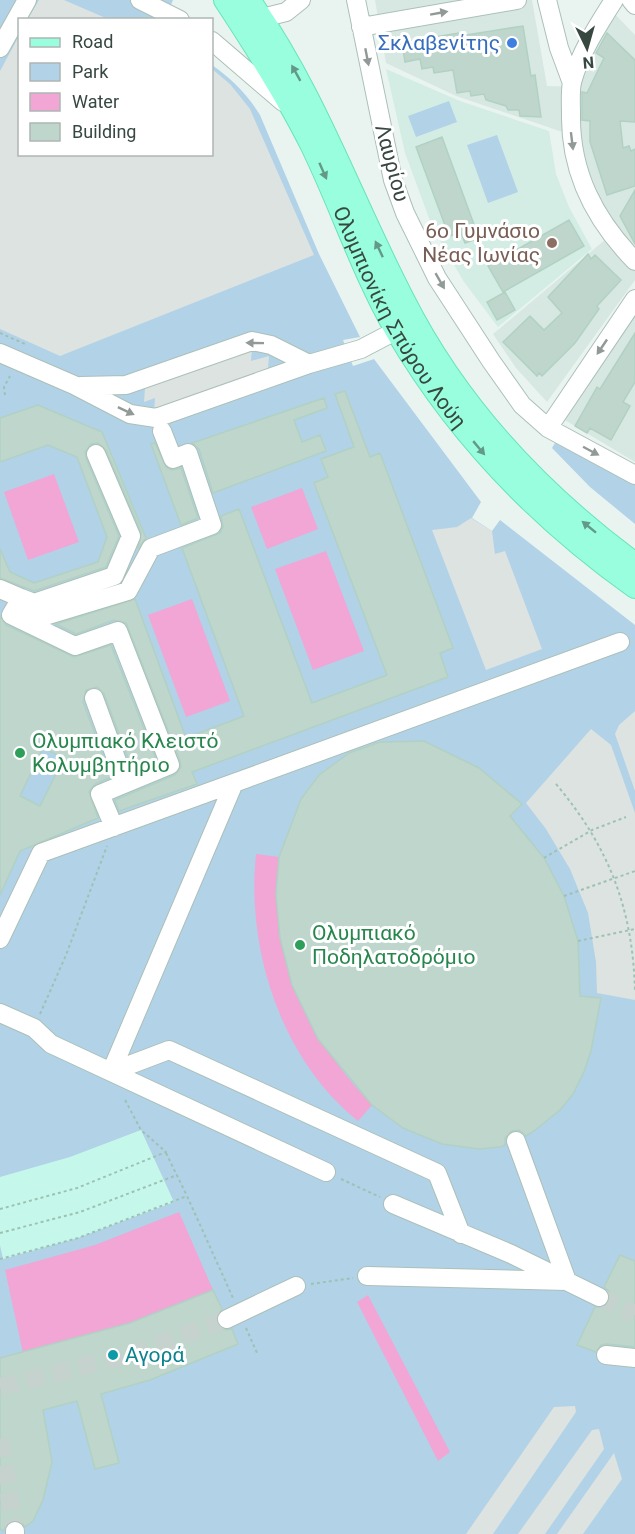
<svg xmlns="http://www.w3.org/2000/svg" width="635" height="1534" font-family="Roboto,sans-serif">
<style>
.residential{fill:#d7e8e2}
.education{fill:#d3ede5}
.green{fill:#b2d2e8}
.sand{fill:#c5f8eb}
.parking{fill:#dde3e0}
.water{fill:#f1a6d5}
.building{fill:#bed6cc;stroke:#b1d1c3;stroke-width:1.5;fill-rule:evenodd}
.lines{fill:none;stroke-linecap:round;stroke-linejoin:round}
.minor-tunnel{stroke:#c5d2cd;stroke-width:18;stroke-dasharray:18 9;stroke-linecap:butt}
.minor-casing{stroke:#abc0b8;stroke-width:20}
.major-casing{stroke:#67e4ba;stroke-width:24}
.path{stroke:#9dc2b3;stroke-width:2;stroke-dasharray:3 3;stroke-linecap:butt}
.minor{stroke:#fff;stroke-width:18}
.major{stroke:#98fedd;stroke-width:22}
.oneway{fill:#919a96}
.oneway2{fill:#639a87}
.shop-dot{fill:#3f7fe0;stroke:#fff;stroke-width:2}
.education-dot{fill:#8d6e63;stroke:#fff;stroke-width:2}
.leisure-dot{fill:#2e9e5b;stroke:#fff;stroke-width:2}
.culture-dot{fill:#0f9aa8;stroke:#fff;stroke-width:2}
.labels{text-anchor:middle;stroke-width:6;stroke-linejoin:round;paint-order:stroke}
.shop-label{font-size:21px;fill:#366cbe;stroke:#fff;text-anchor:end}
.street-label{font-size:21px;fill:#374841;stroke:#fff}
.education-label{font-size:21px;fill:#785e54;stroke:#fff;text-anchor:end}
.leisure-label{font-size:21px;fill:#27864d;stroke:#fff;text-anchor:start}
.culture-label{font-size:21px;fill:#0d838f;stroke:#fff;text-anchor:start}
</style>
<rect width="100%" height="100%" fill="#e9f4f0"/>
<path class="residential" d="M375,0H532L547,86L577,87L612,11L635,35V280L547,402L516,368L493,334L619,228L602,203L588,169L580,138L456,96L386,63Z
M635,313V462L563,419Z"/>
<path class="education" d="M386,69L460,101L549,131L556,174L569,207L592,249L498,327L464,282L433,229L405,153Z"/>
<path class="green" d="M0,0H173L165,19L20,20V154H212V65C232,79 247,94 260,115L319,254L360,337L343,340L353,366L374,359L481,502L472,518L492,531L500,520L635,625V1534H0Z
M449,101L457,122L416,137L408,116Z
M497,135L518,192L488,203L467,145Z
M555,443L635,484V524L590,487L552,448Z"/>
<path class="sand" d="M141,1130L174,1202L78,1238L3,1259L0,1245V1177L70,1157Z"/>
<path class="parking" d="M39,0H64L108,19H28Z
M19,36L20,154H212V69L230,84L250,109L314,255L60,356L0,329V71Z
M252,348L251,361L269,356L268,369L154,411L155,398L144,402L145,388Z
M471,518L492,531L495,554L505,551L542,649L486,670L432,530L457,527Z
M635,711V791L615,734L619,725Z
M591,729L611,745L635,813V1000L597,993L596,962L588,913L570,869L546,829L526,803Z
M575,1406L576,1412L493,1534H466L554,1407Z
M599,1429L604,1449L545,1534H518L592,1430Z
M614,1453L622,1479L583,1534H557Z"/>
<path class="water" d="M54,474L79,542L28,560L4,492Z
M302,488L318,529L267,549L251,507Z
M326,551L364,651L313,670L275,569Z
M192,599L230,701L186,717L148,615Z
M256,854L279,857C270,959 303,1031 372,1105L358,1121C281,1059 246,950 256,854Z
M179,1212L213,1290L130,1323L23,1353L5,1270L95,1245Z
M368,1295L450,1452L438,1461L357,1302Z"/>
<path class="building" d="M523,26L531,76L535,75L541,117L520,116L519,110H508L506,106L486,100L484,94L471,96L470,91L457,93L453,70L434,73L433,67L422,69L420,59L405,62L402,42L459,33L460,36Z
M607,33L635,60V122L620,121L623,148L629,146L631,151L635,149V186L607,195L590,142V121L582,120V92L587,93L604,58L596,53Z
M442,137L479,238L465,243L461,233L449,236L416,147Z
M635,190V244L620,216Z
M569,220L584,246L503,292L488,266Z
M588,254L591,259L595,255L621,280L597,306L599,309L575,343L542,376L539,373L537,376L503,342L530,316L544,330L562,313L548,297Z
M505,292L515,310L497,320L487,302Z
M635,333V382L623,402L630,406L611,440L590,428L587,433L575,426L597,387L600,389Z
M345,391L370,457L380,453L453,648L440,653L448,677L192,772L197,784L119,811L115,800L175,775L181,767L180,761L126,623L114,620L76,634L56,624L135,599L186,738L244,716L182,548L220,533L223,527L221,516L239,509L312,703L387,675L314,483L328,477L321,459L354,447L335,394Z
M324,398L327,408L294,420L302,442L320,435L326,451L213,493L199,449L192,443Z
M38,405L102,432L146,538L138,549L141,532L106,450L98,443L91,444L85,452L86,458L119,536L106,567L34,591L0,578V549L10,572L34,583L98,562L107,537L77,457L48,445L0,462V418Z
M155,443L166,467L172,470L181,468L198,518L181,525L151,444Z
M0,616L6,625L74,657L111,645L156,759L132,769L104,694L97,687L86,690L83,702L111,777L95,784L89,792L98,818L20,851L0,895ZM43,748L64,758L40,806L20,796Z
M424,741L479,768L522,804L510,816L544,858L564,896L578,941L580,996L601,998L591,1051L584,1072L573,1094L560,1110L534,1131L526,1136L519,1130L512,1131L505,1138V1145L500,1147L479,1149L442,1144L403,1128L372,1105L318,1039L292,985L280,938L276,894L279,857L301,799L319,775L349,753L380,742Z
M620,1255L635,1261V1347L607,1344L601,1345L596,1352L577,1345L595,1307H605L609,1301V1291L604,1287Z
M213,1290L222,1309L216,1318L217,1324L226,1330L232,1329L238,1344L150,1380L101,1394L119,1463L95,1469L77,1401L43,1410L52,1462L43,1500L33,1521L25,1527L21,1522L14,1520L6,1525L4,1531L0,1529V1358L130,1323Z"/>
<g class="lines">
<path class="minor-tunnel" d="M599,1297L635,1314
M0,1387L132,1354L227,1319
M0,1439L15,1531"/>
<defs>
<path id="minor" d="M140,0L180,20
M356,0L393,180L405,213L437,278L491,361L522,405L548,428L635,475
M547,0L559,48L572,83
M614,0C598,25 580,53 572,82C570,92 571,104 571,114C570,173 595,220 635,261
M631,0L635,5
M262,18L286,12L301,0
M361,27L517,0
M212,41L283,102
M0,48L27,0
M0,353L74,385L130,414L156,418L309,364L361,349L407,325
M81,386L126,385L252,341L271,345L309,364
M548,428L635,299
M96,454L131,536L114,576L34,603L21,598L11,615L75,646L118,631L170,765L100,794L114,827
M0,589L21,598
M23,616L32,620L128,591L151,548L212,525L188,453L173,459L162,431
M94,698L125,783
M0,939L41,853L234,783
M0,1013L34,1028L51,1044L326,1172
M111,1072L234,783L620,642
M111,1072L169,1050L437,1173L461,1234
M393,1204L511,1254L599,1297
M367,1276L567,1281L516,1141
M227,1319L296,1286
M606,1355L635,1358
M15,1531V1534"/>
<g id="major">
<path id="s1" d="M225,0C256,47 286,94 311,144C341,205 362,271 396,330C456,433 538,518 635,587"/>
<path d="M249,0C315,93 351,199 403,299C457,406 539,493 635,564"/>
</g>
</defs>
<use href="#minor" class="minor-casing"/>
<use href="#major" class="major-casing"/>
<path class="path" d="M0,333L25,344L24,346
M5,395L4,387L10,376
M556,784C609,847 633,909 635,992
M544,858L592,830L626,817
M564,896L635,871
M578,941L635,929
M40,1014L66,955L107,846
M166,1153L187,1196
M341,1179L380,1197
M0,1209L77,1188L166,1152L141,1130L124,1098
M0,1233L80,1212L177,1175
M0,1259L78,1238L187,1196L233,1298
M311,1284L353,1278
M246,1328L257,1353"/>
<use href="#minor" class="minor"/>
<use href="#major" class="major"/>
</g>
<defs><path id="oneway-solid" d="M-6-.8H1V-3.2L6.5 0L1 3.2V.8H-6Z" transform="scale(1.5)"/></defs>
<g class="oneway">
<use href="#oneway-solid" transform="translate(439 13) rotate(-10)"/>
<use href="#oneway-solid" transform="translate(367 57) rotate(79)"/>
<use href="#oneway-solid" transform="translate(572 141) rotate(83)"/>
<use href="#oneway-solid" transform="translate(440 281) rotate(60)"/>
<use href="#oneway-solid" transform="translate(255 343) rotate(-179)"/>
<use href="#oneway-solid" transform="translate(602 347) rotate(124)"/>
<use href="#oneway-solid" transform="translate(126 411) rotate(25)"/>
<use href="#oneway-solid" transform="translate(591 451) rotate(28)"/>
</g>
<g class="oneway2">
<use href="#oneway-solid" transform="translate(296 73) rotate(-119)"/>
<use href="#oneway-solid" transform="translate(323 171) rotate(66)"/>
<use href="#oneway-solid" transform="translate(379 249) rotate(-115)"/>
<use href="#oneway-solid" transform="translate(479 448) rotate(50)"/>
<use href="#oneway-solid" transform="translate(589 527) rotate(-141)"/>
</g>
<circle class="shop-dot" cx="512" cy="43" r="6"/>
<circle class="education-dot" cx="552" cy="243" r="6"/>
<g class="leisure-dot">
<circle cx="20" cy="753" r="6"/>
<circle cx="300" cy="945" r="6"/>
</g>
<circle class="culture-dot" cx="113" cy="1355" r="6"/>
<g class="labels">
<g class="shop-label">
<text x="500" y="50">Σκλαβενίτης</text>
</g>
<g class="street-label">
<text transform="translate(392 163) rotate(75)" y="7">Λαυρίου</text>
<text dy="7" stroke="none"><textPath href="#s1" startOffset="363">Ολυμπιονίκη Σπύρου Λούη</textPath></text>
</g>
<g class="education-label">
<text x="540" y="238">6ο Γυμνάσιο<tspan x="540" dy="24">Νέας Ιωνίας</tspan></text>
</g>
<g class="leisure-label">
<text x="32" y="748">Ολυμπιακό Κλειστό<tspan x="32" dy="24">Κολυμβητήριο</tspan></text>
<text x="312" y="940">Ολυμπιακό<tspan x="312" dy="24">Ποδηλατοδρόμιο</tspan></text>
</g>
<g class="culture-label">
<text x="125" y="1362">Αγορά</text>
</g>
</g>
<rect x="18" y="18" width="195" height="138" fill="#ffffff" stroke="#afb6b3" stroke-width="1.5"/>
<rect x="30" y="38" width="30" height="9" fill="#98fedd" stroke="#afb6b3" stroke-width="1.5"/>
<text x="72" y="48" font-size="18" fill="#374841">Road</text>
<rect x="30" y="63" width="30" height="18" fill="#b2d2e8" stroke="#afb6b3" stroke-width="1.5"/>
<text x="72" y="78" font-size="18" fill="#374841">Park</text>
<rect x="30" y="93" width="30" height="18" fill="#f1a6d5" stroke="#afb6b3" stroke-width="1.5"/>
<text x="72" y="108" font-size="18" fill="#374841">Water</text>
<rect x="30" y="123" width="30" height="18" fill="#bed6cc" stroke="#afb6b3" stroke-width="1.5"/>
<text x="72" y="138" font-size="18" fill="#374841">Building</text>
<g transform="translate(587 48) rotate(175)" stroke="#ffffff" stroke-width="4.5" paint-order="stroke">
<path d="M0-4.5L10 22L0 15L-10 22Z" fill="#374841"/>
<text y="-9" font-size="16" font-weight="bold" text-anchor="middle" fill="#374841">N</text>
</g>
</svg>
